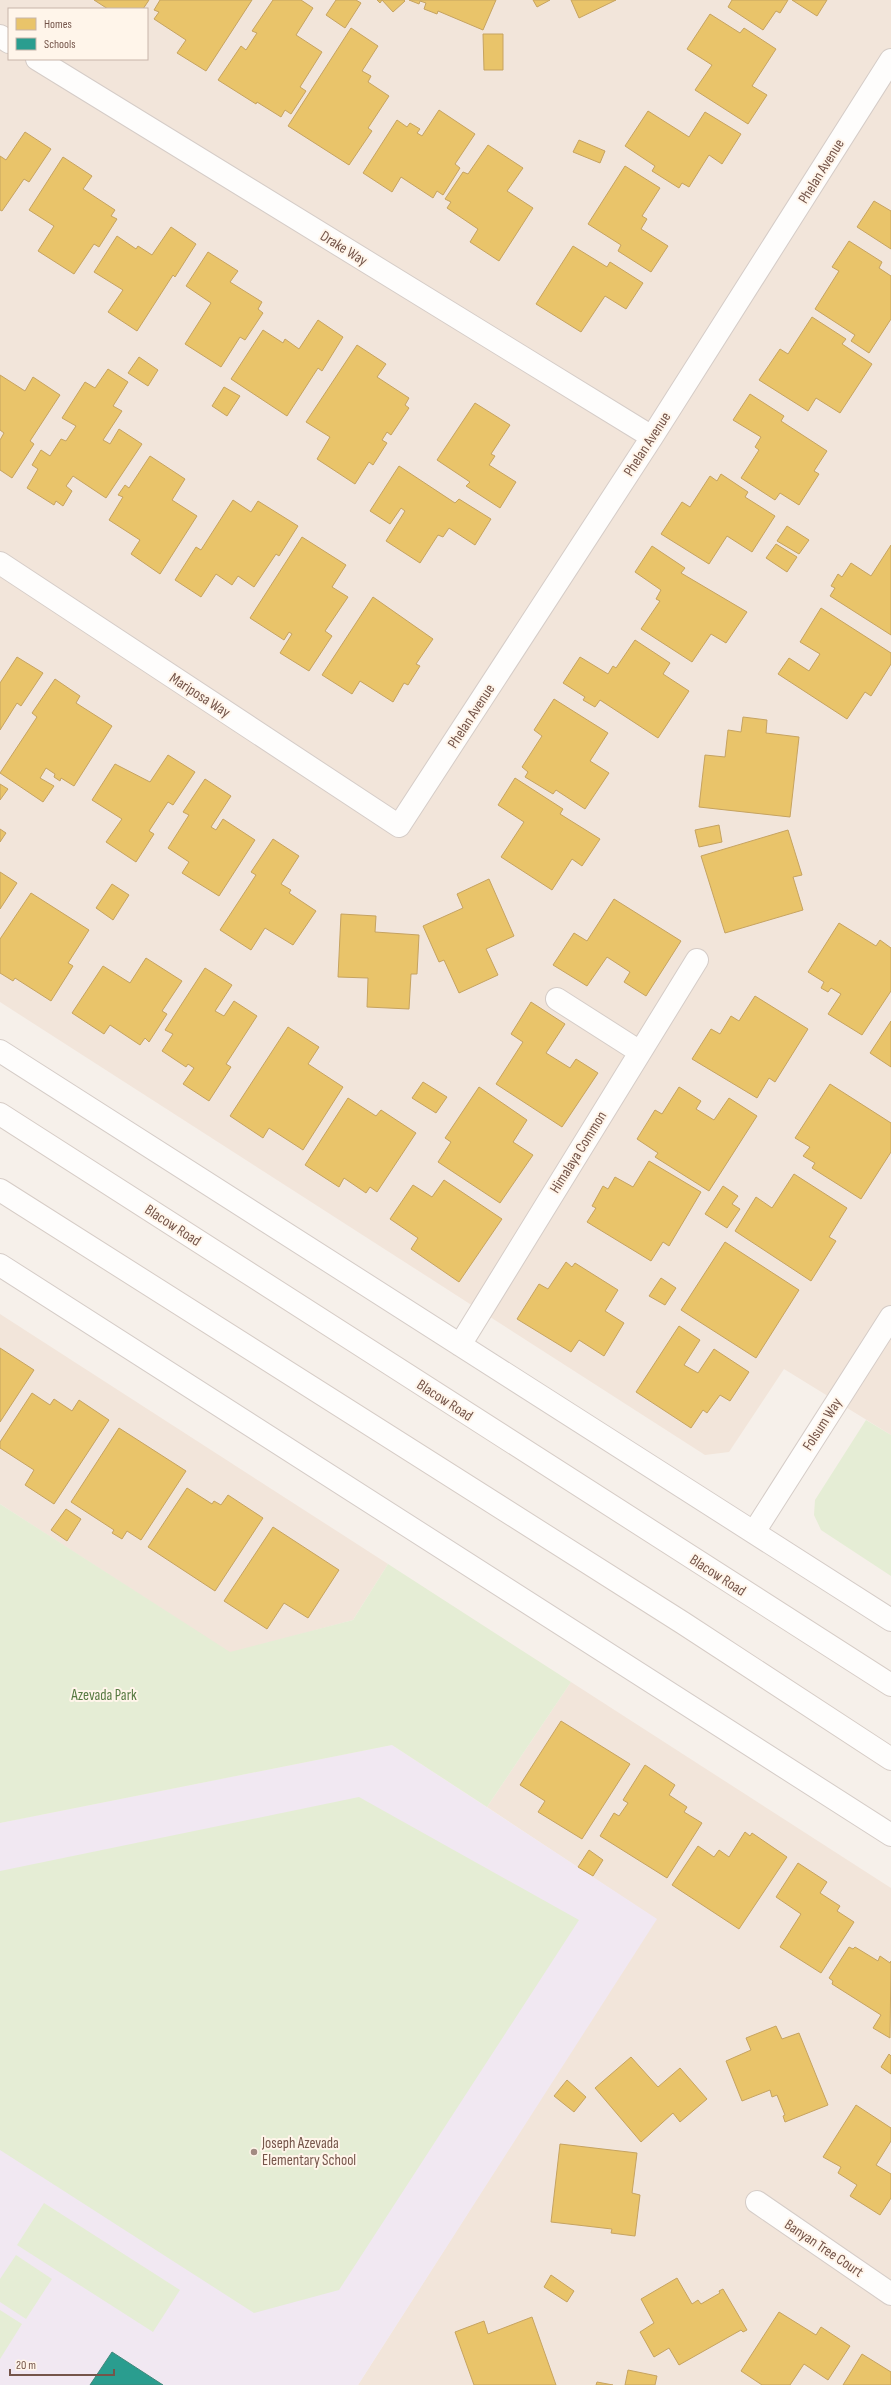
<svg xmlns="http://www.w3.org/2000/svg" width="891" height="2385" font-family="'Sofia Sans Condensed',sans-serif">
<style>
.residential{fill:#f2e5da;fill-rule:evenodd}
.education{fill:#f1e8f2}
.green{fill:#e5edd5}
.homes{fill:#e9c46a;stroke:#c6a360}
.schools{fill:#2a9d8f;stroke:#40877a}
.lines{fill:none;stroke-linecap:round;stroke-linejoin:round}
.minor-casing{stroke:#d5ccc7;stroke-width:24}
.secondary-casing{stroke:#d6ccc6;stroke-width:24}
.minor{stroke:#fefdfc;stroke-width:22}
.secondary{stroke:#fefdfc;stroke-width:22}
.poi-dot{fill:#a28b82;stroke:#fff5ea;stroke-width:1.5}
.labels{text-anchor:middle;stroke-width:4;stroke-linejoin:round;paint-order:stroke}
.street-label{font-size:15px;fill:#75554a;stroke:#fff5ea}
.park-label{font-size:15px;fill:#587a42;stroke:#fff5ea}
.poi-label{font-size:15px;fill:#75554a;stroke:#fff5ea;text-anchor:start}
</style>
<rect width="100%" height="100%" fill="#f6f0ea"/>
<path class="residential" d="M0,0H891V1435L784,1369L729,1452L705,1455L0,1002ZM9,9H147V59H9Z
M0,1314L388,1564L353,1620L230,1653L0,1504Z
M571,1682L891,1888V2385H358L656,1919L487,1807Z"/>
<path class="education" d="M392,1745L657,1919L358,2385H0V1823Z"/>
<path class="green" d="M866,1420L891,1435V1576L821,1530L814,1515L815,1500Z
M0,1504L230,1652L353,1620L388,1564L571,1682L487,1807L392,1745L0,1823Z
M359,1797L579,1920L339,2290L254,2313L0,2150V1871Z
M44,2203L180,2290L153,2332L17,2245Z
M16,2255L52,2279L26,2319L0,2302V2279Z
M0,2310L22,2324L0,2359Z"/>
<path class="homes" d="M94,0H149L143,9H108Z
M160,0H252L206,71L177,53L186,40L154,19L159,12L154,10Z
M273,0H301L313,8L296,35L322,52L300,87L306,91L291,114L285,110L281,117L257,102L256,104L218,80L241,46L246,50L257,33L252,31Z
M336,0H356L361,3L345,28L326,15Z
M377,0H404L405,1L393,12L382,0L380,3Z
M409,0H496L483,30L438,11L437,14L424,9L426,3L420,1L419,4Z
M533,0H550L537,7Z
M571,0H616L579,18Z
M732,0H788L780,13L776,11L763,30L728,7Z
M792,0H827L817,16Z
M710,14L740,33L744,28L776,49L752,86L767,95L748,124L695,90L712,65L687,49Z
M351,28L378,46L362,71L371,76L368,82L389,96L368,128L372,131L349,165L288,126Z
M483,34H503V70H484Z
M439,110L475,134L455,164L460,168L443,195L437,191L433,198L401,177L392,192L363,173L397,120L407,127L410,123L420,129L417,133L422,136Z
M648,111L689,137L705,112L741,134L722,164L709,155L689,187L682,183L679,188L652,171L655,166L625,146Z
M25,132L51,149L29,182L24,179L2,211L0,210V156L6,160Z
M579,140L605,151L600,163L573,152Z
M488,145L523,168L507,191L533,208L499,261L470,242L478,229L447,208L451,202L445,199L463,172L468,174Z
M63,157L92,176L83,189L115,210L111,216L117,219L99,247L94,244L74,274L38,251L54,226L29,210Z
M625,166L660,188L642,216L647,219L641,229L668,246L651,272L618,251L621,245L588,224Z
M874,201L891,211V249L857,227Z
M171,227L196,244L175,277L173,275L137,331L108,312L123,290L94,272L117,236L136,249L138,246L152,255Z
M849,241L882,262L879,268L891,276V319L869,353L851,341L855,335L815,309L839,271L832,267Z
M573,246L607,267L610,262L643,283L626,309L605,296L581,332L536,304Z
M208,252L238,271L230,282L262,302L258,309L263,313L245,340L240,337L221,367L185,344L211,303L186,286Z
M812,317L846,339L842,344L872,364L840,413L816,398L808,411L759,380L780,349L788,354Z
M318,320L343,337L322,371L318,368L287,416L231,379L263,330L283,343L285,339L299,349Z
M357,345L386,364L377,377L409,398L405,405L409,408L391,435L387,432L382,440L387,443L373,465L369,462L355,484L317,459L330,437L306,422Z
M139,357L158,370L148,386L128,373Z
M108,369L128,382L113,406L122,411L103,440L110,444L119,429L142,444L106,498L73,476L66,486L72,491L63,506L56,501L54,505L27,488L38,469L32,465L41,450L50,456L61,439L66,441L76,426L62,418L85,382L95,388Z
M0,375L25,391L33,377L60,395L30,441L34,444L12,478L0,470V440L4,433L0,430Z
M224,387L240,396L227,416L212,406Z
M750,394L784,416L781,421L827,451L814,471L819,474L799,505L780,493L775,500L741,478L759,450L755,447L761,437L733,420Z
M475,403L510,425L491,454L495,456L489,465L516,482L500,508L466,486L470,482L437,460Z
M150,456L185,479L172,500L197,516L160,574L131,554L140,540L109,520L123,497L118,495L125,485L129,488Z
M399,466L455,503L459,499L491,519L475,545L449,528L443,537L438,535L420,563L386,541L405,511L401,508L390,524L370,511Z
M721,474L748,492L745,497L775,516L752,552L727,536L709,564L661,534L682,502L690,507L710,476L717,481Z
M233,500L251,512L258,501L298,526L279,556L276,554L254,587L238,576L232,585L216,574L201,597L175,580L196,547L201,550Z
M787,526L809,540L799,554L777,541Z
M302,537L346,565L332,587L348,597L325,631L332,636L309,671L280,653L292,634L289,632L284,640L250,618Z
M776,544L797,557L787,572L766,558Z
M891,545V635L830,596L835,588L831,586L838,574L842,577L851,563L871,576Z
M652,546L685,568L681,573L747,612L726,643L711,634L692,662L641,629L660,601L656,599L661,590L635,572Z
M373,597L433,639L416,664L420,666L408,685L404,683L393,702L360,681L352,694L322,675Z
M821,608L891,653V664L871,696L865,692L847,719L778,674L789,658L809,671L820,654L800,642Z
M635,640L670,663L663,674L689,691L658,738L600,700L595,707L583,700L585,697L563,683L580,657L608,674L613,666L616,668Z
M17,657L43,673L21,706L17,703L0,730V683Z
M55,679L80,696L76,703L112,726L74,786L61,778L60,781L54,777L55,774L46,768L40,778L54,786L43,802L0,773L37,717L32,713Z
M554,699L608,733L590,761L609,773L585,809L556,790L553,794L525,777L528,772L522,767L542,736L534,730Z
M743,717L767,720L766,733L799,737L790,817L699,807L705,755L725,757L728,730L741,732Z
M168,755L195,772L173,805L168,802L149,831L154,834L136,862L106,842L122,819L92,800L115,764L150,782Z
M515,778L563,809L560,814L600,839L582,866L572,859L552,890L501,857L524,822L498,805Z
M205,779L231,796L211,827L216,830L223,819L255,840L219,896L182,873L189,862L168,848L189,815L183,812Z
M0,784L8,789L0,800Z
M719,825L722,842L699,847L695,830Z
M0,829L6,833L0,842Z
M788,830L802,875L793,877L803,910L725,933L701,856Z
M273,839L299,856L281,884L291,890L289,893L316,911L293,945L265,928L251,950L220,930L256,875L251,872Z
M0,872L17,883L0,909Z
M489,879L514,936L486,949L498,975L459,993L444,960L439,962L423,926L463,908L457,894Z
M112,884L129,895L113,920L96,908Z
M31,893L89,930L68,963L73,966L51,1001L15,978L13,981L0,973V939Z
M614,899L681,941L646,996L624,982L630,972L607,957L587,986L553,965L574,933L587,941Z
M341,914L376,916L375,932L419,935L417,974H411L409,1009L367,1007L368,978L338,977Z
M839,923L876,946L880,940L891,948V991L862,1035L828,1014L841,994L831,988L828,992L821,988L824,982L808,972Z
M146,958L182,981L162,1011L167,1014L149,1042L145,1038L140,1045L110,1025L104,1034L72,1013L103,966L130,983Z
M205,968L232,985L215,1011L224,1016L234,1001L257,1016L226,1064L231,1067L209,1101L183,1084L194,1068L188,1064L186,1067L162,1051L173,1034L165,1030Z
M755,996L808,1029L775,1082L769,1078L757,1098L692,1059L711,1029L720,1034L731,1016L739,1021Z
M531,1002L565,1024L546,1053L570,1068L576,1059L598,1073L562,1127L496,1084L523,1042L511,1034Z
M891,1021V1067L870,1053Z
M288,1027L319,1047L308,1064L343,1087L303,1150L269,1128L263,1138L230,1116Z
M423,1082L447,1097L436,1113L412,1098Z
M830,1084L891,1123V1152L861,1199L812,1168L815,1163L803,1156L810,1147L795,1138Z
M479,1087L527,1120L513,1142L533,1155L500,1203L438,1162L451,1142L445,1138Z
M679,1087L701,1101L696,1109L714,1120L729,1098L757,1116L709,1191L655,1157L658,1153L637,1139L655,1110L662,1114Z
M348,1098L376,1116L381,1110L416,1133L377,1192L370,1187L366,1193L344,1178L339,1187L305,1165Z
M649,1161L701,1192L669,1246L663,1242L651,1261L587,1222L596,1208L592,1206L603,1186L608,1189L615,1177L633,1187Z
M794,1174L847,1208L829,1237L836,1241L811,1281L735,1231L756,1197L772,1208Z
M444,1180L502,1219L459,1282L411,1249L418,1238L390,1219L413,1185L432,1197Z
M723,1186L738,1196L732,1204L740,1209L727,1228L705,1214Z
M725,1242L799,1290L756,1358L681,1310Z
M566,1262L572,1267L575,1263L618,1290L605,1311L624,1323L604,1356L579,1340L571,1352L517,1319L539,1284L548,1289Z
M661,1278L676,1288L665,1305L649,1296Z
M679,1326L700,1340L684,1365L698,1373L714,1349L749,1372L730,1401L720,1395L707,1413L703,1410L691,1428L636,1392Z
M0,1348L34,1370L0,1422Z
M32,1393L50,1405L54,1399L72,1411L79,1400L109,1420L54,1504L25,1485L34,1470L0,1448V1442Z
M119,1428L186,1471L141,1540L127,1531L122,1539L112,1533L114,1530L71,1502Z
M187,1488L212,1504L214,1501L221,1505L228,1495L263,1518L215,1591L148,1547Z
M66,1509L81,1519L67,1541L51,1530Z
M273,1527L339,1570L308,1618L284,1603L267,1629L224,1601Z
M561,1721L630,1764L582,1839L538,1812L545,1801L520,1785Z
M645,1765L675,1785L669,1795L687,1807L684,1812L702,1823L667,1878L600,1836L614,1813L619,1816L628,1803L623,1800Z
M745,1832L750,1836L752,1833L787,1857L739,1929L672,1885L698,1846L714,1857L719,1850L729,1857Z
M589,1850L603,1860L593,1876L578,1867Z
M798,1863L827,1882L820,1893L840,1906L837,1911L854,1922L821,1973L780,1947L801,1914L776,1897Z
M849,1947L853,1949L855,1947L878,1961L880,1956L890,1963L891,1961L890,2038L873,2028L881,2015L832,1984L833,1981L829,1978Z
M776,2026L782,2039L799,2033L828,2105L785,2122L783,2116L785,2115L777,2095L772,2097L770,2090L742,2101L726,2061L751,2050L746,2038Z
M889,2054L891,2056V2074L881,2067Z
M631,2057L658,2087L680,2068L707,2099L680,2122L673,2113L641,2142L595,2088Z
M567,2080L586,2097L574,2112L554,2096Z
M856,2105L891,2128V2141L876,2165L891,2174V2198L880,2215L850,2196L857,2185L838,2173L841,2167L823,2157Z
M560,2144L637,2153L632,2193L640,2195L635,2236L611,2233L612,2229L551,2222Z
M551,2275L574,2291L567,2302L544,2287Z
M677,2278L692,2304L698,2300L701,2304L720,2293L719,2291L723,2289L747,2330L743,2332L741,2330L679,2365L669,2348L654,2357L640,2332L654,2323L641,2299Z
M779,2312L816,2335L821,2327L850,2346L828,2380L804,2364L790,2385H762L741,2371Z
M532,2317L556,2385H474L455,2332L484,2321L488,2334Z
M862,2354L891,2372V2385H843Z
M628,2370L657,2376L655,2385H625Z
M597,2382L613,2385H596Z"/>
<path class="schools" d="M112,2352L163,2385H90Z"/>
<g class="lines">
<defs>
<path id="minor" d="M0,36L9,42
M37,59L652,437
M0,563L399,826L652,437L891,60
M557,999L640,1052
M0,1051L891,1620
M0,1265L891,1835
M460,1345L697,960
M754,1532L891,1317
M757,2202L891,2294"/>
<path id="secondary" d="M0,1114L891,1685
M0,1190L683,1623L891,1759"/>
</defs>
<use href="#minor" class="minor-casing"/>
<use href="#secondary" class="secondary-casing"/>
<use href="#minor" class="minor"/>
<use href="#secondary" class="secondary"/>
</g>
<circle class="poi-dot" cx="254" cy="2152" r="4"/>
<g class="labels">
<g class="street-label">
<text transform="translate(821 171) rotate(-58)" y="5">Phelan Avenue</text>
<text transform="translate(344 248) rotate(32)" y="5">Drake Way</text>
<text transform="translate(647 444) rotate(-57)" y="5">Phelan Avenue</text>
<text transform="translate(200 695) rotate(33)" y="5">Mariposa Way</text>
<text transform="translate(471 716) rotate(-57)" y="5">Phelan Avenue</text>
<text transform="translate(578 1152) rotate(-58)" y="5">Himalaya Common</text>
<text transform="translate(173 1225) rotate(33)" y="5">Blacow Road</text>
<text transform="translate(445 1400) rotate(33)" y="5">Blacow Road</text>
<text transform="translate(822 1424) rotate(-57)" y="5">Folsum Way</text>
<text transform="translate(718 1575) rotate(33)" y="5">Blacow Road</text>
<text transform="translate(824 2248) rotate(34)" y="5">Banyan Tree Court</text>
</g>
<g class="park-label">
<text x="104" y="1700">Azevada Park</text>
</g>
<g class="poi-label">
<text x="262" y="2148">Joseph Azevada<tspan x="262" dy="17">Elementary School</tspan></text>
</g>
</g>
<rect x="8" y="8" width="140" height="52" fill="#fff5ea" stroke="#c8b5aa"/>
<rect x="16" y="18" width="20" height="12" fill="#e9c46a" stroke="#c8b5aa"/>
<text x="44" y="28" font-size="12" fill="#75554a">Homes</text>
<rect x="16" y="38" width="20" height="12" fill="#2a9d8f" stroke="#c8b5aa"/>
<text x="44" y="48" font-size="12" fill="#75554a">Schools</text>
<path d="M10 2369v6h104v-6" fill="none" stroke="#75554a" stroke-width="2"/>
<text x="16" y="2369" font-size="12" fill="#75554a" stroke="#fff5ea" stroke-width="3" paint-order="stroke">20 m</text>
</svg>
